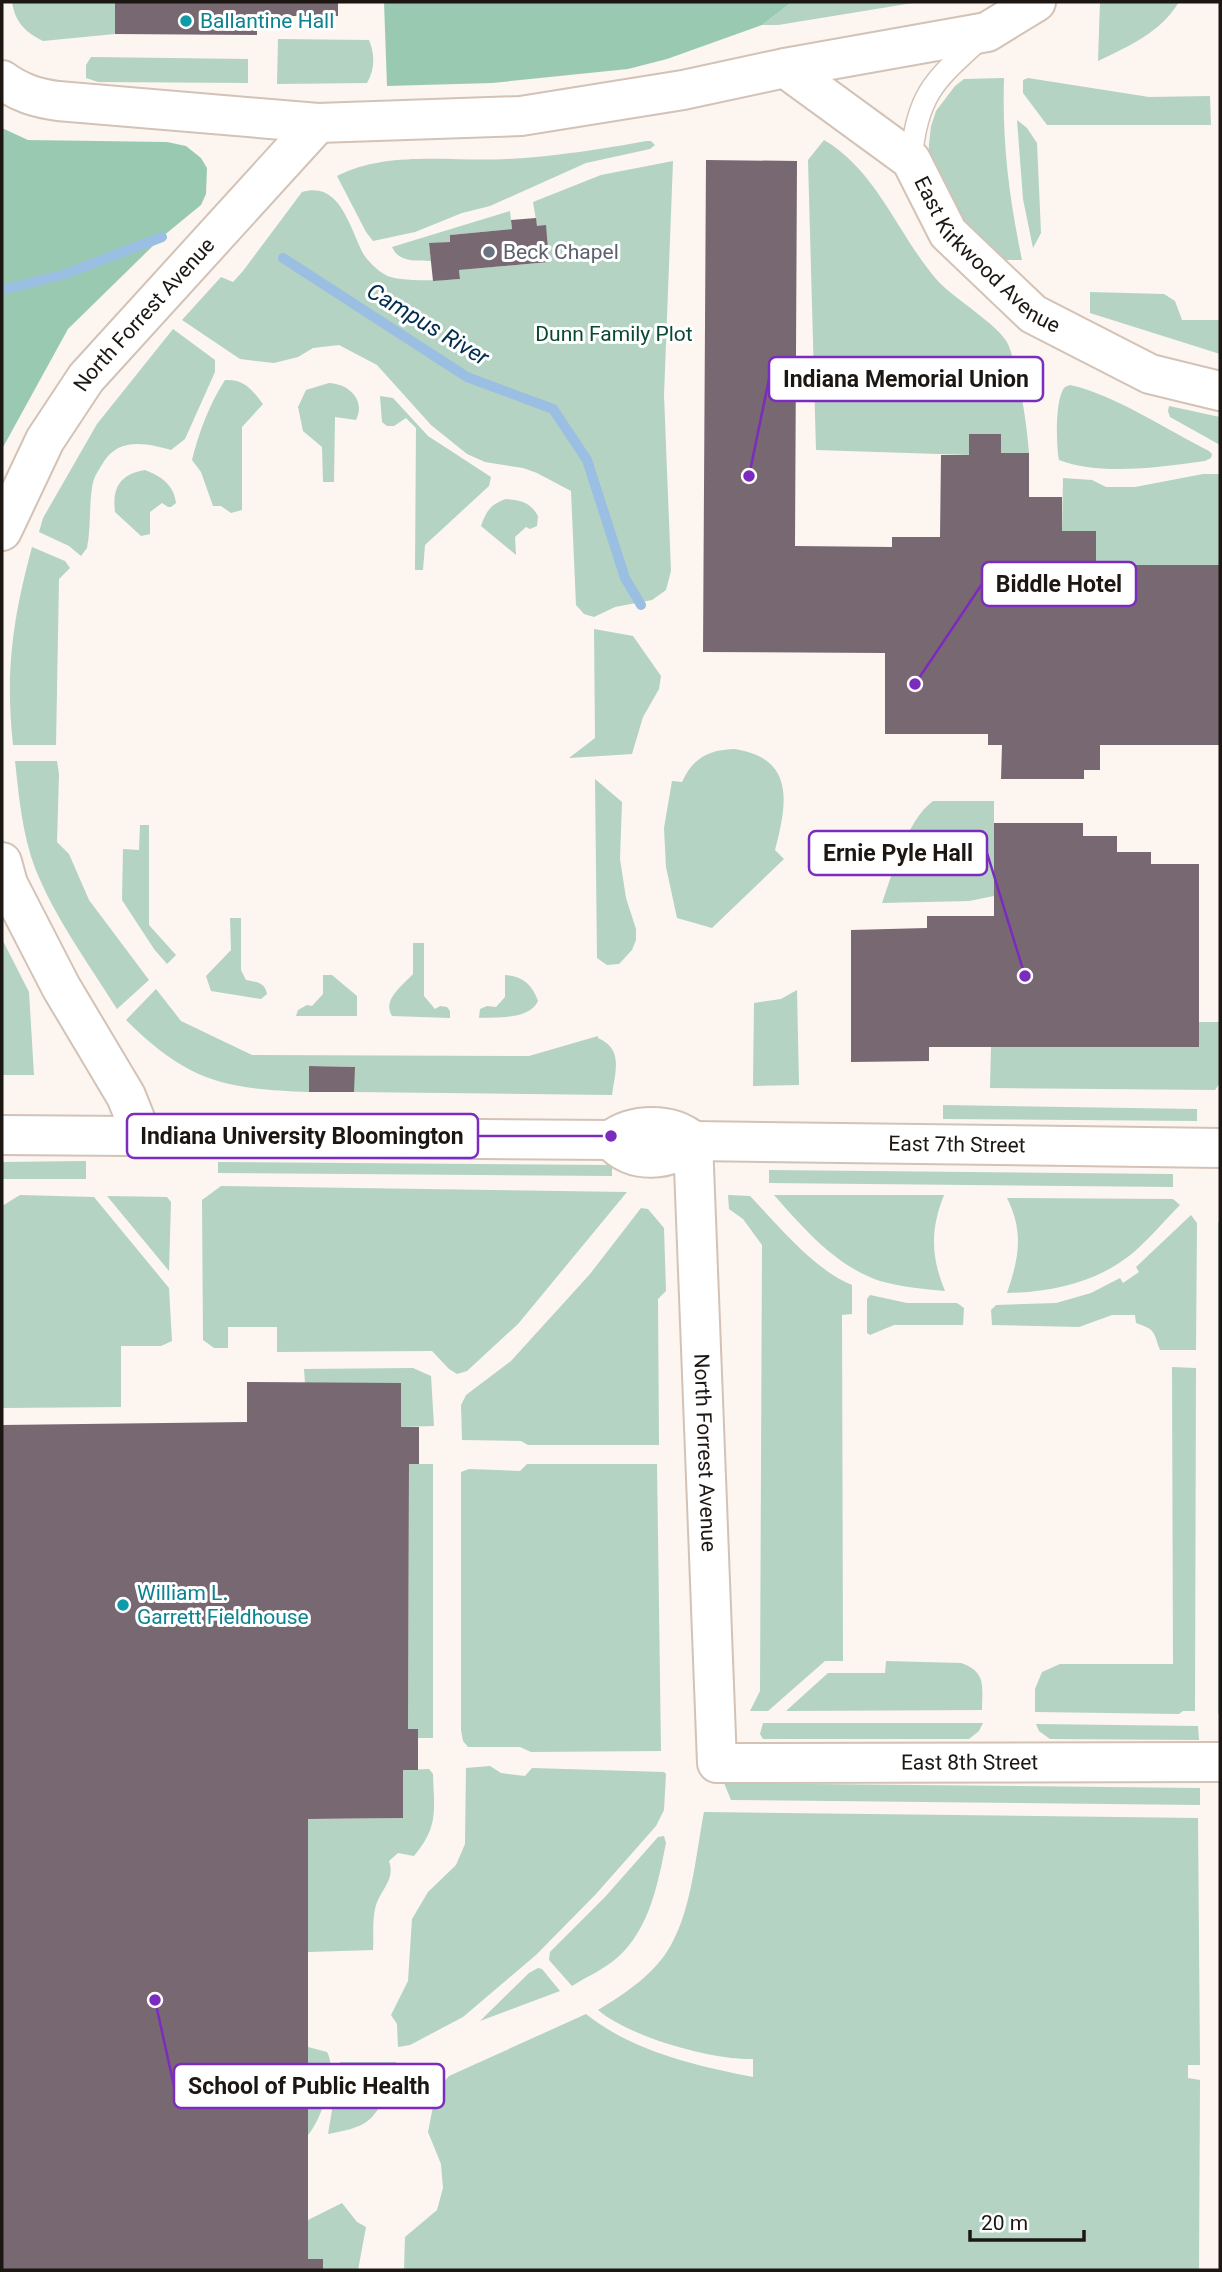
<svg xmlns="http://www.w3.org/2000/svg" width="1222" height="2272" font-family="Roboto,sans-serif">
<style>
.green{fill:#b4d3c2}
.forest{fill:#99cab1}
.lines{fill:none;stroke-linecap:round;stroke-linejoin:round}
.stream{stroke:#9bbfe2;stroke-width:10}
.building{fill:#786872}
.lane-casing{stroke:#d3c2b6;stroke-width:24}
.street-casing{stroke:#d3c2b6;stroke-width:42}
.secondary-casing{stroke:#d3c2b6;stroke-width:42}
.lane{stroke:#fff;stroke-width:21}
.street{stroke:#fff;stroke-width:38}
.secondary{stroke:#fff;stroke-width:38}
.culture-dot{fill:#0f9aa8;stroke:#fff;stroke-width:2.5}
.worship-dot{fill:#6b7280;stroke:#fff;stroke-width:2.5}
.labels{text-anchor:middle;stroke-width:6;stroke-linejoin:round;paint-order:stroke}
.culture-label{font-size:21px;fill:#0d838f;stroke:#fff;text-anchor:start}
.street-label{font-size:21px;fill:#1d1713;stroke:#fff}
.worship-label{font-size:21px;fill:#5b616d;stroke:#fff;text-anchor:start}
.park-label{font-size:21px;fill:#0a4931;stroke:#fff}
.water-label{font-size:23px;font-style:italic;fill:#022d4e;stroke:#fff}
.leader{fill:none;stroke:#7b2cbf;stroke-width:2.5}
.callout-dot{fill:#7b2cbf;stroke:#fff;stroke-width:2.5}
.callout{fill:#fff;stroke:#7b2cbf;stroke-width:2.5}
.callout-label{font-size:23px;text-anchor:middle;font-weight:bold;fill:#1d1713}
</style>
<rect width="100%" height="100%" fill="#fcf5f0"/>
<path class="green" d="M12,2H115V34L43,41C25,32 15,22 12,2Z
M792,2H919L778,25H762Z
M1100,2H1179C1160,33 1129,46 1098,61Z
M278,39L369,40C375,54 375,70 367,83L277,84Z
M91,57L248,59V83L98,82L86,78V65Z
M1004,78C1002,142 1009,197 1022,260H994L969,235L928,163L929,144L931,126L936,111L955,86L964,79Z
M1028,78L1149,97L1210,96L1211,125H1047L1023,93V80Z
M1017,120L1027,128L1037,143L1041,233L1033,248L1023,199Z
M824,140C877,171 898,235 937,280C953,298 999,325 1008,344C1019,371 1027,424 1029,453H1001V434H969V455L816,450L808,160Z
M646,141H651L655,145L650,149L586,163L490,206L462,213L415,232L373,241L366,232L337,176C388,150 451,162 507,159C550,157 604,149 646,141Z
M673,161L664,395L671,571L666,590L652,600L615,607L594,617L584,614L576,605L571,491L537,473L523,468L485,462L467,454L431,425L377,365L339,345L313,348L298,357L274,363L240,359L182,320L221,277L233,282L243,271L302,192C341,180 350,230 364,255C368,261 377,270 384,274C396,283 444,280 460,279L459,270L549,262L537,226L533,202L601,175Z
M510,211L512,229L450,235V242L429,244L431,261C415,260 399,263 392,247Z
M1090,292L1164,294L1175,301L1182,320H1220V354L1090,313Z
M173,329L215,360V372L185,439L171,450C146,443 118,437 103,463C98,471 93,478 92,488C89,507 91,528 87,548L81,556L69,546L39,532L43,518L97,424Z
M225,380C245,379 252,390 263,404L242,427V510L231,513L221,506H213L201,472L192,460C199,432 209,405 225,380Z
M329,383C349,384 366,400 356,420L335,417L334,482H323L322,447L303,431L298,407L306,390Z
M1070,385C1113,394 1169,431 1209,451L1212,454L1211,458L1205,461C1162,467 1100,476 1059,460C1056,445 1055,397 1065,387Z
M380,396L393,398L428,436L491,477L489,486L425,545L423,570H415L416,428L406,418L394,426H387L382,422Z
M1169,406L1220,417V445L1170,417L1168,411Z
M145,470C161,476 174,485 176,503L171,507H168L162,503L150,512V534L141,536L115,512C112,488 120,474 145,470Z
M1203,474H1220V565H1096V531H1062L1063,478L1092,480L1106,487H1135Z
M506,499C521,500 530,502 538,516L537,526L530,529L526,527L515,537L516,555L481,526C486,511 491,504 506,499Z
M32,547L65,561L70,568L59,579L56,745H13C5,671 13,618 32,547Z
M594,629L633,636L661,676L659,689L643,717L632,754L569,758L595,738Z
M734,749C796,758 787,804 775,850L784,859L712,928L677,918L666,867L664,828L672,781L682,782C693,758 708,750 734,749Z
M15,761H57L59,774L57,842L69,854L89,900L149,980L117,1009C88,963 55,918 35,868C22,833 19,797 15,761Z
M595,779L622,802L620,859L626,898L636,929V940L632,950L619,964L607,965L597,958Z
M933,801H994V896L969,901L882,903C893,872 907,820 933,801Z
M140,825H149V925L176,955L167,964L154,949L122,900L123,849L139,850Z
M230,918H241V970L246,980C256,982 265,982 267,994L261,999L211,991L206,976L231,950Z
M2,939L29,992L34,1075H2Z
M413,943H424V996L435,1009L440,1006L447,1007L450,1011V1018L392,1016C382,1000 402,986 413,974Z
M323,975H332L357,996V1016H296L298,1010L307,1005L312,1006L323,994Z
M505,975C522,976 532,984 538,1001C529,1020 497,1017 479,1018L480,1009L487,1006L496,1007L505,997Z
M156,989L181,1021L252,1055L529,1056L598,1036V1038C624,1049 615,1072 612,1095L354,1092V1067L310,1066L309,1092C225,1089 188,1082 126,1020Z
M797,990L799,1085L753,1086L754,1003L781,999Z
M1199,1022H1220V1083L1215,1090L990,1088L991,1047H1199Z
M943,1105L1197,1109V1121L943,1119Z
M86,1161V1179H2V1162Z
M218,1162L612,1165V1176L218,1173Z
M769,1170L1173,1174V1187L769,1183Z
M221,1186L627,1192L518,1324L467,1371L457,1374L449,1369L432,1351L277,1352V1327H228V1348H214L203,1340L202,1200Z
M20,1195L94,1197L169,1288L172,1341L161,1346H121V1407L2,1408V1206Z
M728,1195L750,1196C778,1225 814,1270 852,1285V1314L842,1315L843,1661H825L768,1711H750L760,1691L762,1245L743,1219L729,1209Z
M774,1195H944C930,1230 931,1257 945,1291C923,1289 901,1287 880,1281C836,1266 804,1229 774,1195Z
M107,1196L167,1197L171,1202L169,1271Z
M1007,1198L1173,1199L1180,1205C1165,1220 1150,1238 1134,1252C1098,1282 1054,1292 1007,1293C1019,1258 1024,1232 1007,1198Z
M641,1208L648,1209L664,1228L666,1291L658,1299L659,1445H528L521,1441L462,1440L461,1405L466,1395L511,1361L590,1274Z
M1191,1215L1197,1223L1196,1350H1160C1153,1331 1156,1330 1136,1323L1135,1315H1112L1079,1327L992,1325L991,1310L996,1305L1056,1303L1091,1293L1120,1278L1123,1283L1139,1272L1136,1267Z
M1218,1222H1220V1714H1218Z
M870,1295L907,1303H957L964,1308L963,1325H894L870,1335L867,1333V1299Z
M1172,1367L1196,1368L1195,1711H1183L1179,1714L1035,1712V1689L1042,1672L1060,1664H1173Z
M413,1368L431,1376L434,1426L401,1427V1383H305L304,1369Z
M409,1464H433V1738H418V1729H408Z
M527,1464H657L661,1751L531,1752L520,1747H468L463,1741L461,1730V1472L469,1469L520,1471Z
M886,1661L961,1663C987,1672 982,1687 982,1710L786,1711L828,1673H885Z
M763,1723H983L979,1731L969,1739H763L760,1734Z
M1036,1724L1198,1726L1199,1740L1050,1739L1039,1731Z
M490,1766L501,1773L525,1776L532,1768L664,1772L666,1774L664,1810L656,1826L596,1894L536,1955L463,2017L410,2045L398,2047L397,2024L391,2015L408,1981L412,1919L428,1892L456,1865L465,1844L466,1768Z
M429,1769L433,1774C434,1810 439,1826 414,1856L398,1853L389,1861C396,1881 379,1890 375,1909C372,1922 374,1936 373,1950L308,1952V1819L403,1818V1770Z
M724,1783L1200,1788V1805L731,1800Z
M704,1812L1198,1818L1200,2065H1188V2078L1200,2080L1199,2270H404L405,2237L437,2210L443,2188L441,2164L428,2132L436,2091L449,2076L586,2014C632,2051 696,2066 753,2077V2059C711,2060 630,2037 598,2010C626,1993 655,1974 671,1945C692,1908 696,1853 704,1812Z
M664,1836L666,1843C658,1883 650,1928 618,1957C605,1969 586,1977 572,1986L549,1960L550,1952L605,1897L658,1837Z
M538,1968L542,1969L560,1991L480,2021L529,1973Z
M308,2047L327,2052C338,2070 322,2119 308,2135Z
M340,2062H396C392,2080 384,2106 370,2119C359,2129 342,2131 328,2134Z
M342,2203L357,2222L366,2227L358,2270H323L322,2259H308V2220Z"/>
<path class="forest" d="M384,2H792L762,25L667,59L628,69L492,83L387,86Z
M2,128L28,140L167,142L186,146L201,158L207,168L206,194L201,205L162,237L68,329L2,449Z"/>
<g class="lines">
<path class="stream" d="M283,258L467,377L553,409L587,460L625,578L641,605
M2,290L65,274L162,237"/>
</g>
<path class="building" d="M115,2H338V16H257V35L115,34Z
M706,160L797,161L795,546L892,547V537H940L941,455H969V434H1001V453H1029V497H1062V531H1096V565H1220V745H1100V770H1084V779H1001L1002,745H988V734H885V653L703,652Z
M536,218L537,226L546,225L549,262L459,270L460,279L433,281L429,243L450,242V235L512,229L511,220Z
M994,823H1083V836H1117V852H1151V864H1199V1047H929V1061L851,1062V930L927,928V916H994Z
M309,1066L355,1067L354,1092H309Z
M247,1382L401,1383V1427H419V1464H409L408,1729H418V1770H403V1818L308,1819V2259H323V2270H2V1425L247,1422Z"/>
<g class="lines">
<defs>
<path id="lane" d="M911,160C917,93 935,80 982,37"/>
<g id="street">
<path id="s1" d="M785,68L911,160L948,233L1033,314L1150,374L1220,391"/>
<path d="M2,80C20,93 36,98 58,101L318,123L521,116L683,90L785,68L987,32L1036,2"/>
<path id="s2" d="M2,531L45,440L86,378L318,123"/>
<path d="M2,862L8,884L61,987L126,1096L142,1136"/>
<path d="M2,1135L611,1140C633,1123 671,1122 693,1141"/>
<path d="M611,1140C631,1165 672,1162 693,1141"/>
<path id="s3" d="M693,1141L717,1763L1220,1762"/>
</g>
<g id="secondary">
<path id="s4" d="M693,1141L1220,1148"/>
</g>
</defs>
<use href="#lane" class="lane-casing"/>
<use href="#street" class="street-casing"/>
<use href="#secondary" class="secondary-casing"/>
<use href="#lane" class="lane"/>
<use href="#street" class="street"/>
<use href="#secondary" class="secondary"/>
</g>
<g class="culture-dot">
<circle cx="186" cy="21" r="7"/>
<circle cx="123" cy="1605" r="7"/>
</g>
<circle class="worship-dot" cx="489" cy="252" r="7"/>
<g class="labels">
<g class="culture-label">
<text x="200" y="28">Ballantine Hall</text>
<text x="137" y="1600">William L.<tspan x="137" dy="24">Garrett Fieldhouse</tspan></text>
</g>
<g class="street-label">
<text dy="7" stroke="none"><textPath href="#s1" startOffset="280">East Kirkwood Avenue</textPath></text>
<text dy="7" stroke="none"><textPath href="#s2" startOffset="261">North Forrest Avenue</textPath></text>
<text dy="7" stroke="none"><textPath href="#s4" startOffset="264">East 7th Street</textPath></text>
<text dy="7" stroke="none"><textPath href="#s3" startOffset="312">North Forrest Avenue</textPath></text>
<text dy="7" stroke="none"><textPath href="#s3" startOffset="875">East 8th Street</textPath></text>
</g>
<g class="worship-label">
<text x="503" y="259">Beck Chapel</text>
</g>
<g class="park-label">
<text x="614" y="341">Dunn Family Plot</text>
</g>
<g class="water-label">
<text transform="translate(428 324) rotate(31)" y="8">Campus River</text>
</g>
</g>
<path class="leader" d="M749 476L769 379M915 684L982 584M1025 976L987 853M611 1136L478 1136M155 2000L174 2086"/>
<g class="callout-dot">
<circle cx="749" cy="476" r="7"/>
<circle cx="915" cy="684" r="7"/>
<circle cx="1025" cy="976" r="7"/>
<circle cx="611" cy="1136" r="7"/>
<circle cx="155" cy="2000" r="7"/>
</g>
<g class="callout">
<rect x="769" y="357" width="274" height="44" rx="7"/>
<rect x="982" y="562" width="154" height="44" rx="7"/>
<rect x="809" y="831" width="178" height="44" rx="7"/>
<rect x="127" y="1114" width="351" height="44" rx="7"/>
<rect x="174" y="2064" width="270" height="44" rx="7"/>
</g>
<g class="callout-label">
<text x="906" y="387">Indiana Memorial Union</text>
<text x="1059" y="592">Biddle Hotel</text>
<text x="898" y="861">Ernie Pyle Hall</text>
<text x="302" y="1144">Indiana University Bloomington</text>
<text x="309" y="2094">School of Public Health</text>
</g>
<rect width="1222" height="2272" fill="none" stroke="#1d1713" stroke-width="7"/>
<path d="M970 2230v10h114v-10" fill="none" stroke="#1d1713" stroke-width="3.5"/>
<text x="981" y="2230" font-size="21" fill="#1d1713" stroke="#ffffff" stroke-width="5" paint-order="stroke">20 m</text>
</svg>
